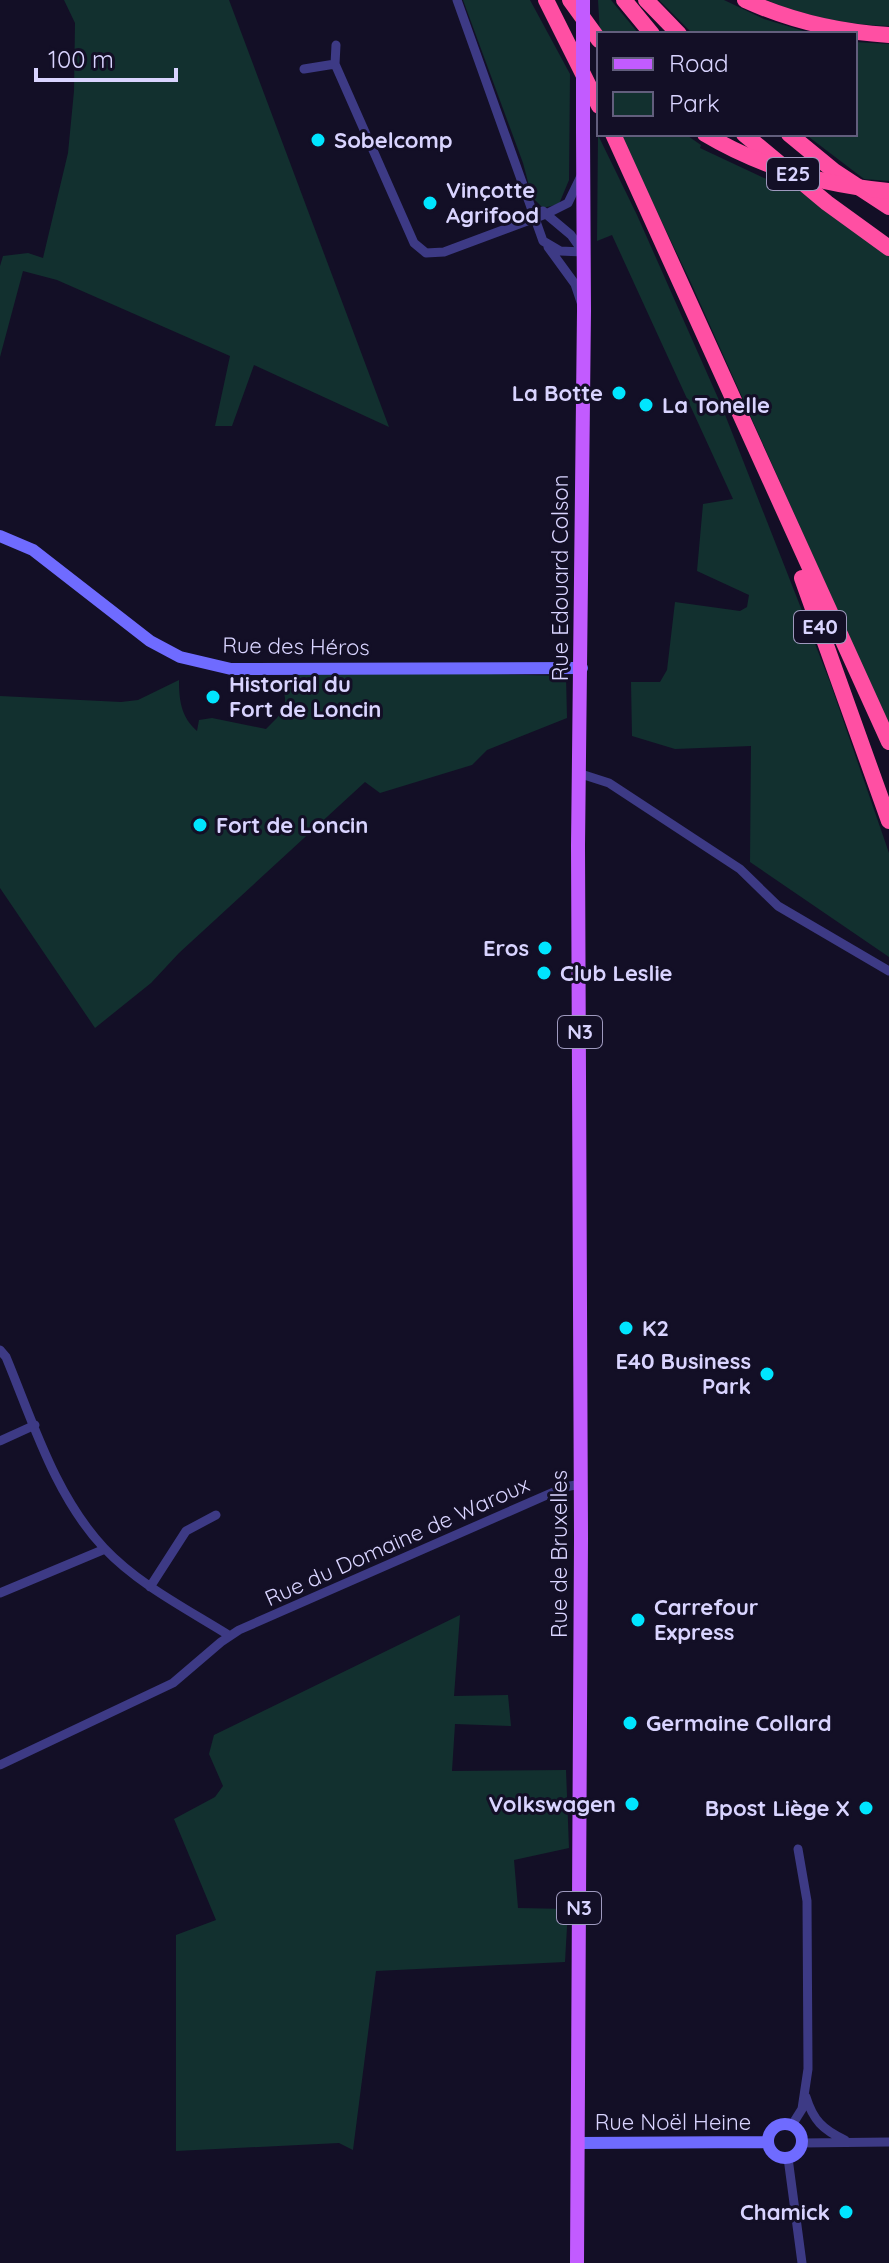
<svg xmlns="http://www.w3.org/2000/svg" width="889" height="2263" font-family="Quicksand,sans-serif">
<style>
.green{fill:#12302f}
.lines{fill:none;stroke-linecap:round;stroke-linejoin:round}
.street{stroke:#3d3a85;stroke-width:9}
.secondary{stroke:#6f6bff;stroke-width:12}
.primary{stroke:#c25bff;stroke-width:14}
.highway{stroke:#ff4fa3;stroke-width:16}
.primary-bridge{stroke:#c25bff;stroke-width:14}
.highway-bridge{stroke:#ff4fa3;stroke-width:16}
.poi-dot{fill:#00e5ff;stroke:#130f26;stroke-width:3}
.labels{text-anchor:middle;stroke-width:6;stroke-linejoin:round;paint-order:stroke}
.shield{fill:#130f26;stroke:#9e99be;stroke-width:2}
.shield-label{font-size:20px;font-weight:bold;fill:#d9d4ff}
.poi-label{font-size:22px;font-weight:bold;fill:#d9d4ff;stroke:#130f26;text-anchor:start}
.street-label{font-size:22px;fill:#d9d4ff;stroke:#130f26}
</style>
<rect width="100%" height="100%" fill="#130f26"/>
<path class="green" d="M64,0H229L389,427L254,365L232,426H215L230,356L57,280L23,271L0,357V266L3,256L28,253L43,258L68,153L74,91L75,23Z
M463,0H530L570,74L569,180L559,204L543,208L532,197L523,163Z
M598,0H611L639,34H600Z
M659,0H724L764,19L814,34H693Z
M766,0H889V26C847,25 805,16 766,0Z
M855,42L889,44V181L864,179L805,134H855Z
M620,134H685L701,145L700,148L764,178L797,189L889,256V726L691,283Z
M598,135L637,215L722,407L830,682L889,853V957L750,862L751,746L675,749L632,736L631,682H660L667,670L675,602L740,611L747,607L749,595L697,571L703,504L733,499L612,235L597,241Z
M296,669L566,676L567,718L487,750L472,765L380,793L365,782L179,953L151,983L95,1028L0,888V696L121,702L138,700L179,680C179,700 181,717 197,731L199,720L212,718L266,729C278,717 290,708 283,690Z
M460,1615L454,1696L508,1695L511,1726L455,1724L452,1771L566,1770L569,1848L514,1860L518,1908L568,1909L565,1962L376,1971L353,2150L339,2143L176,2151V1935L216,1920L174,1819L215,1797L223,1786L209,1754L214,1735Z"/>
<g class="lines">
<path class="street" d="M457,0L543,241L560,251L583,252
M336,45L335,64L414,243L426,253L444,252L546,214L571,235L583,252
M304,69L335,64
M543,211L546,214L568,203L582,174
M548,247L575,284L581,302
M581,774L609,783L740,869L778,906L889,971
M0,1350L6,1357C33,1422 55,1496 104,1548C139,1585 187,1609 230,1636
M0,1441L35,1425
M150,1587L186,1531L216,1515
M0,1593L105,1549
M0,1765L173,1683L221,1642L239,1630L565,1487L581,1484
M806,2097C813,2120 823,2130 845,2140
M792,2125L802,2109L808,2069L807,1901L798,1849
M802,2143L889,2142
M788,2158L802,2263"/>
<path class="secondary" d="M0,536L33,550L150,641L180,657L231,669L582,668
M768 2141a17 17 0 1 1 34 0a17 17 0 1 1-34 0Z
M578,2143L768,2142"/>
<path class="primary" d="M577,2263L581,1538L578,846L584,311L583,131"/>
<path class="highway" d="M546,0L599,106
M570,0L599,40
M624,0L652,34
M646,0L679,34
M745,0C791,21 839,32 889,35
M613,134L889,742
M744,134L827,203L889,248
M789,134L834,171L889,207
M802,578L889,821"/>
<path class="primary-bridge" d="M583,131V0"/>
<path class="highway-bridge" d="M705,134C762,168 823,185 889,191"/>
</g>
<g class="poi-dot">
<circle cx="318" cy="140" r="8"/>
<circle cx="430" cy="203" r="8"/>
<circle cx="619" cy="393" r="8"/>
<circle cx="646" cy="405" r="8"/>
<circle cx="213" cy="697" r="8"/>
<circle cx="200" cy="825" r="8"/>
<circle cx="545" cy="948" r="8"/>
<circle cx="544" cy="973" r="8"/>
<circle cx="626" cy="1328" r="8"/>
<circle cx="767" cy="1374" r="8"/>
<circle cx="638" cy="1620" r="8"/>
<circle cx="630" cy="1723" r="8"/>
<circle cx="632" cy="1804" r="8"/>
<circle cx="866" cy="1808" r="8"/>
<circle cx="846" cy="2212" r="8"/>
</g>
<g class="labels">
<g class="shield">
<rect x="767" y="158" width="52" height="32" rx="6"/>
<rect x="794" y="611" width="52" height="32" rx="6"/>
<rect x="558" y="1016" width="44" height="32" rx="6"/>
<rect x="557" y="1892" width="44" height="32" rx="6"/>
</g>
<g class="shield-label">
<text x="793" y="181">E25</text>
<text x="820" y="634">E40</text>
<text x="580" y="1039">N3</text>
<text x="579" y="1915">N3</text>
</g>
<g class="poi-label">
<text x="334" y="148">Sobelcomp</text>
<text x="446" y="198">Vinçotte<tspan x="446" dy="25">Agrifood</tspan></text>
<text x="603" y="401" text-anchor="end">La Botte</text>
<text x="662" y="413">La Tonelle</text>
<text x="229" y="692">Historial du<tspan x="229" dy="25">Fort de Loncin</tspan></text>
<text x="216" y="833">Fort de Loncin</text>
<text x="529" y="956" text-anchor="end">Eros</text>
<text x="560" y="981">Club Leslie</text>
<text x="642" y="1336">K2</text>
<text x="751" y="1369" text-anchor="end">E40 Business<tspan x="751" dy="25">Park</tspan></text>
<text x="654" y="1615">Carrefour<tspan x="654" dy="25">Express</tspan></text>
<text x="646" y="1731">Germaine Collard</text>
<text x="616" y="1812" text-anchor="end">Volkswagen</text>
<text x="850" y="1816" text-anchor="end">Bpost Liège X</text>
<text x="830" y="2220" text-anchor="end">Chamick</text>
</g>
<g class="street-label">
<text transform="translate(560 578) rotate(-90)" y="8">Rue Edouard Colson</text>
<text transform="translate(296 646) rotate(1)" y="8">Rue des Héros</text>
<text transform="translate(397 1541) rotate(-24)" y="8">Rue du Domaine de Waroux</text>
<text transform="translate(559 1554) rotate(-90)" y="8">Rue de Bruxelles</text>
<text x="673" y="2130">Rue Noël Heine</text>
</g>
</g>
<rect x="597" y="32" width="260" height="104" fill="#130f26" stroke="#625e7d" stroke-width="2"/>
<rect x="613" y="58" width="40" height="12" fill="#c25bff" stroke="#625e7d" stroke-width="2"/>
<text x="669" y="72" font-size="24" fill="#d9d4ff">Road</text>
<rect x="613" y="92" width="40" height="24" fill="#12302f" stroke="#625e7d" stroke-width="2"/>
<text x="669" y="112" font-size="24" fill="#d9d4ff">Park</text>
<path d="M36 68v12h140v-12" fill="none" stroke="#d9d4ff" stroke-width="4"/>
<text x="48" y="68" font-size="24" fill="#d9d4ff" stroke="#130f26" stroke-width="6" paint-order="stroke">100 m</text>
</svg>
